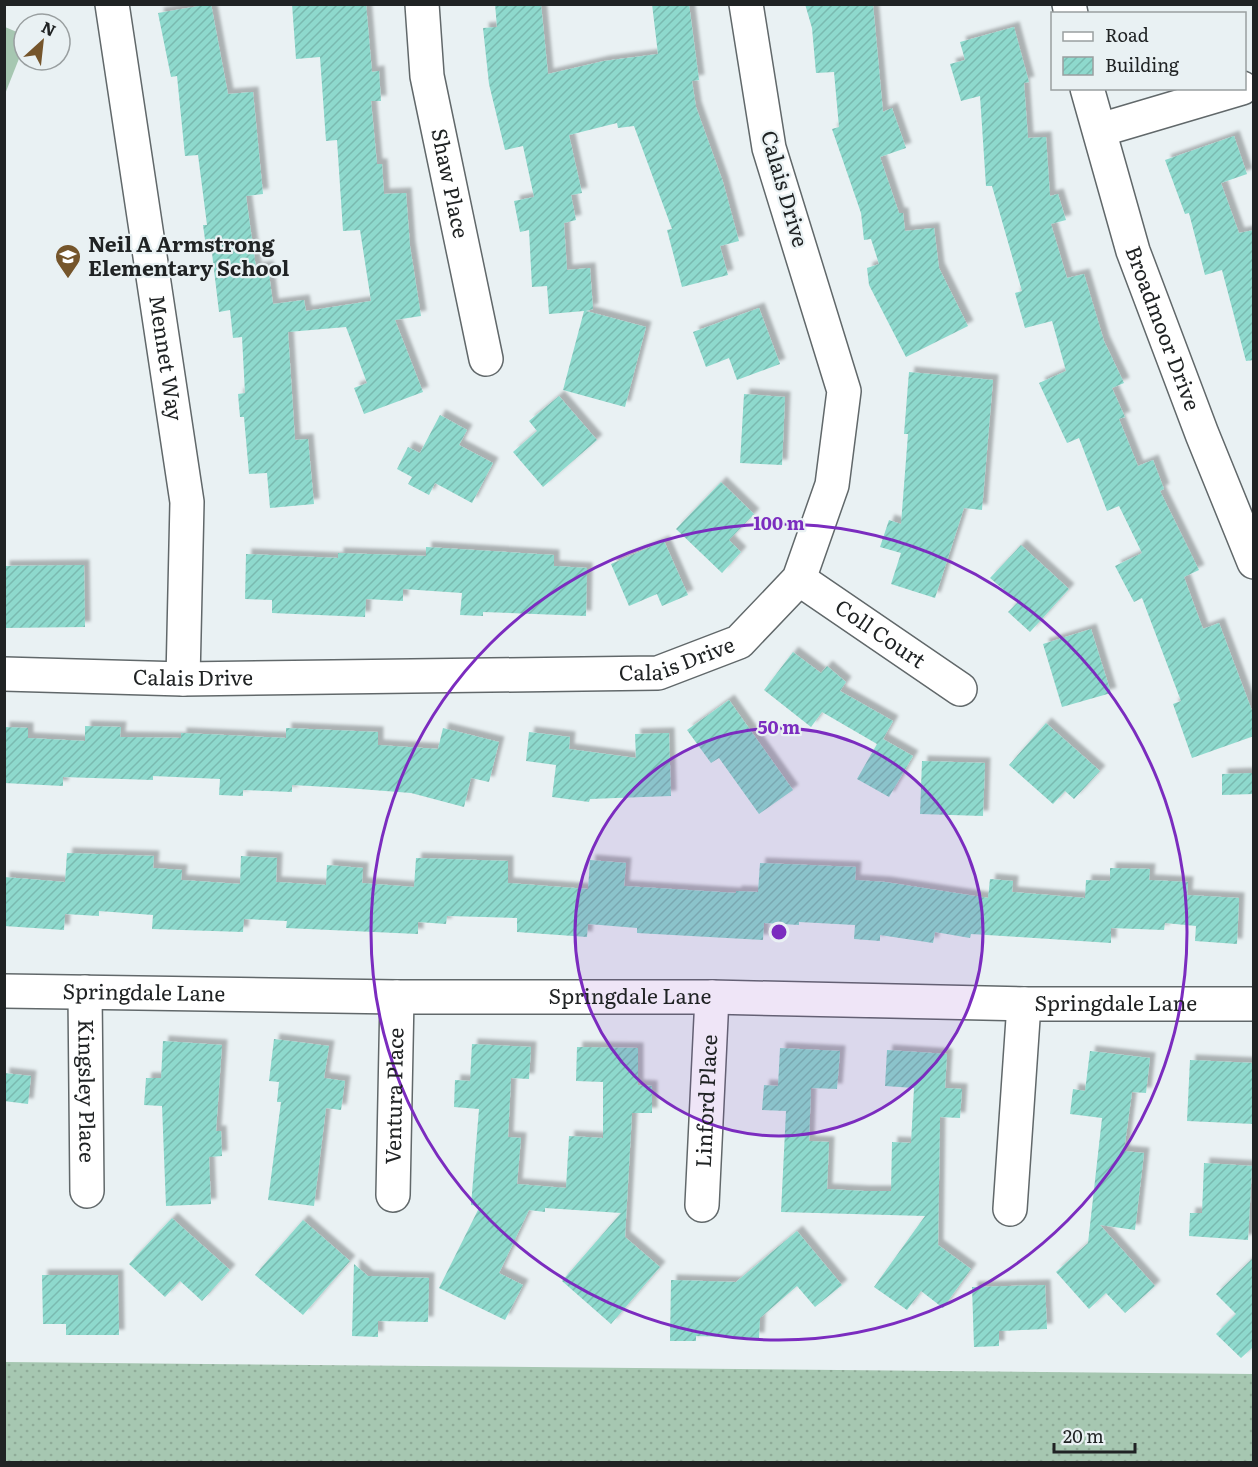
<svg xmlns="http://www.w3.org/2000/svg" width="1258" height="1467" font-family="Literata,serif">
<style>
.grass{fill:url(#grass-dots)}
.pitch{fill:#a6c7b1}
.building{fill:url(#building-hatch);filter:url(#shadow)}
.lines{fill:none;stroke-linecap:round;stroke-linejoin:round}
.minor-casing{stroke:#61686a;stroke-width:36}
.minor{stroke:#fff;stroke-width:33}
.ring{fill:none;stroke:#7b2cbf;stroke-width:3}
.labels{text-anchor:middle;stroke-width:4.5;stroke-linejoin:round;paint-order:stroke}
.street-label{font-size:21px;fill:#202324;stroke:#e9f1f3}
.poi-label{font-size:21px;font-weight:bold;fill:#202324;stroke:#e9f1f3;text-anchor:start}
.centre{fill:#7b2cbf;stroke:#e9f1f3;stroke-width:3}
.ring-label{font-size:18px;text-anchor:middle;font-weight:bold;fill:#7b2cbf;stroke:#e9f1f3;stroke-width:4.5;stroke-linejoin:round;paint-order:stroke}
</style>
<defs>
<pattern id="grass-dots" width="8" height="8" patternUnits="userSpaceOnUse" patternTransform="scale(1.5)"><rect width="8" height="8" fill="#a6c7b1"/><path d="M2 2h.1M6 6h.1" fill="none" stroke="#8fab98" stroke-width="1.8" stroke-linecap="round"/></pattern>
<pattern id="building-hatch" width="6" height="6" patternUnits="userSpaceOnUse" patternTransform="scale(1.5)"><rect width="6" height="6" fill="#8ed9cd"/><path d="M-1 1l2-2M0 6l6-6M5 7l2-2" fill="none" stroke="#7abab0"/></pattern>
<filter id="shadow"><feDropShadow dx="5.5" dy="-5.5" stdDeviation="1.5" flood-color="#0004"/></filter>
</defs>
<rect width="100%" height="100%" fill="#e9f1f3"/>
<path class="grass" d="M5,1362L1253,1374V1462H5Z"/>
<path class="pitch" d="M5,27L24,35V46L5,94Z"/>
<path class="building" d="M211,4L228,94L253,92L263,194L246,196L256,268L268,266L273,304L304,300L306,311L371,301L360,230L343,231L337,140L326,141L320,57L296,59L292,4H366L372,72L379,71L381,101H371L377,164H382L384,194L406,193L410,246L421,316L395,320L423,392L364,414L354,388L367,383L346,327L288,332L295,440L308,439L314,504L270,508L267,473L249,474L244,417H240L238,394L245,393L242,337L233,338L230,310L219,312L212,253L207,254L203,225H207L198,155L185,156L177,76L171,77L158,13Z
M495,4H541L548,74L604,61L658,54L652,4H689L699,80L692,81L696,107L723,182L739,241L720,246L728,275L682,287L667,230L672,229L634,126L618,128L617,123L569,135L582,193L571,195L576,220L564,223L567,270L590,268L593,309L586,311L646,327L625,407L563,390L584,311L549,314L547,286L532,287L529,230L520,232L514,201L534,197L523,146L505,150L489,84L483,28L497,27Z
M805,4H873L883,112L892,108L906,148L880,157L899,213H903L905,231L934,228L939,268L968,326L906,357L869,285L867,268L879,264L871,239L864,240L861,213L832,129L839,127L834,72L816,73L812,28Z
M1014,27L1029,82L1024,83L1028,138L1046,137L1050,196L1058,194L1066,220L1051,224L1067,278L1084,274L1104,341L1124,383L1112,388L1125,417L1119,419L1138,466L1153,460L1164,489L1160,491L1199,570L1184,577L1203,629L1219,623L1254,716V736L1192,758L1173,704L1181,701L1142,598L1134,602L1115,566L1142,553L1119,506L1107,511L1079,438L1067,443L1039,383L1066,371L1052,321L1025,328L1015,293L1022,291L992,186H986L980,96L961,101L950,64L965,60L960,42Z
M1234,136L1247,174L1221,183L1239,233L1254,230V360L1246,361L1222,270L1205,275L1189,213L1185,214L1165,160Z
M759,308L780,364L737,380L729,358L706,367L693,332Z
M909,372L993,380L982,510L964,508L935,598L891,584L901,553L880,547L889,520L901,524L908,434H904Z
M744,394L785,397L782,465L740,463Z
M559,396L597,440L543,487L513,452L537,431L529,421Z
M440,415L467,430L459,445L493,463L472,503L435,483L429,495L408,484L412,477L397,469L408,447L420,453Z
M721,482L754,514L729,540L741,552L722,573L676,529Z
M664,541L688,595L662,606L657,594L629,606L611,564Z
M1021,545L1069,589L1030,632L1008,612L1018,602L990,578Z
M426,547L554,555V566L587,568L586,616L483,612V616L460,615L462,593L403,589V601L366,599L365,617L272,613V600L245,599L246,554L338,558V553L426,556Z
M84,565L85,627L4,628V566Z
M1091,629L1111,693L1062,707L1043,644Z
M793,652L821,673L827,666L846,682L840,691L893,721L883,739L913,756L889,797L857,779L877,744L822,712L811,727L764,690Z
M729,700L793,790L759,814L719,758L711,763L687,730Z
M1046,723L1100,771L1074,799L1065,791L1053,804L1009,765Z
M85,726L121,727L120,737L181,738V733L286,738V728L378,732V745L438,749L443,728L499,742L489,782L471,778L464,807L411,793L347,788L292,785V792L243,790V796L219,795L220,779L153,776V780L63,777V786L4,783V727L28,728V738L85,741Z
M529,732L570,737L569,749L636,758L635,734L669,733L671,796L590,799L589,802L552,797L556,765L526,761Z
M922,761L985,763L983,816L920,814Z
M1254,773V794L1222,795V774Z
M67,853L154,856L153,868L182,870L181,880L240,884L241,856L277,858L276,882L326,885L327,865L363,868L362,883L414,887L416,858L508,861V883L588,889L590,860L626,863L624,886L736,893V891L758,892L760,863L856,867L855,880L885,882L988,898L990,879L1013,881L1012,892L1085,898L1086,880L1110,881V868L1150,869L1149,880L1188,882L1187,895L1239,898L1237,944L1195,941L1196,926L1165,923L1164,930L1111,928V943L971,934L970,938L935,932L933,943L880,935V941L854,939L855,925L799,922V925L764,923L763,940L637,933V928L588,924L587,937L517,932V918L447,916L446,924L418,922V934L286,928L287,921L244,919L243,932L152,929L153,915L99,911V916L65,914L64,930L4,926V877L65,882Z
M274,1039L329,1046L324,1078L345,1081L341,1110L326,1108L314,1206L268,1200L281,1102H277L279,1082L269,1081Z
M163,1041L222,1045L216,1131H221L222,1156L209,1157L211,1204L166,1206L162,1106L144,1105L146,1078H161Z
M472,1044L531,1047L529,1079L511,1078L508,1137L521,1138L517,1184L566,1188L569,1136L603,1138V1082L576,1081L577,1047L638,1048V1085L652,1086V1113H632L625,1237L660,1267L611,1324L562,1281L621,1213L545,1208V1212L529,1210L499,1273L523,1285L505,1320L439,1288L480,1206L471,1205L479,1109L454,1107L455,1080L470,1081Z
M780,1048L840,1051L837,1089L811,1088L809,1141L829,1142L827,1189L864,1191H891L892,1142L911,1143L914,1088L885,1086L887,1050L947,1054L945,1088L962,1089L960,1118L940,1117L938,1245L971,1269L943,1308L921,1291L907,1310L874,1287L925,1216L781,1212L786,1111L762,1110L764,1085L778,1086Z
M1090,1051L1150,1058L1146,1093L1132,1092L1124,1151L1144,1153L1135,1230L1100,1225L1155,1286L1125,1313L1106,1293L1089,1309L1056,1272L1088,1243L1102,1118L1070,1114L1073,1089L1085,1091Z
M1190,1060L1254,1063V1124L1187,1121Z
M4,1073L31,1076L28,1104L4,1101Z
M1204,1163L1252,1166L1248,1240L1189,1236L1190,1213H1202Z
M172,1218L230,1270L202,1301L180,1281L165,1297L129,1264Z
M303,1220L350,1261L303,1315L255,1275Z
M797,1231L842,1285L815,1307L797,1286L760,1318L759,1338L696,1336V1341H670L671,1280L736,1282Z
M1254,1257V1346L1241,1358L1216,1334L1236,1314L1216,1294Z
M354,1264L368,1276L429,1278L428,1322L378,1321V1337L352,1336Z
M42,1275H118L119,1335H66V1324H43Z
M1045,1285L1047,1329L999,1331V1346L974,1347L972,1287Z"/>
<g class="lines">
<defs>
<g id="minor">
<path id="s1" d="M112,4L187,502L183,679"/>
<path id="s2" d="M422,4L427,76L486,359"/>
<path d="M1069,4L1071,14"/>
<path id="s3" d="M1087,88L1133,251L1202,434L1254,562"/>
<path d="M1100,130L1242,88"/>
<path id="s4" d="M799,579L960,689"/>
<path id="s5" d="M4,674L183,679L658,673L739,642L799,579L832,485L844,391L769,148L746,4"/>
<path id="s6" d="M4,991L397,997H712L1024,1004H1254"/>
<path id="s7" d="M85,992L87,1191"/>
<path id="s8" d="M393,1195L397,997"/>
<path id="s9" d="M702,1205L712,997"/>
<path d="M1010,1209L1024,1004"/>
</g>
</defs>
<use href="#minor" class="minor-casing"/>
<use href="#minor" class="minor"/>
</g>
<circle cx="779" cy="932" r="204" fill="#7b2cbf" fill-opacity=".12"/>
<g class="ring">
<circle cx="779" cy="932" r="204"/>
<circle cx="779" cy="932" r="408"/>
</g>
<defs>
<symbol id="school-pin" viewBox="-11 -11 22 30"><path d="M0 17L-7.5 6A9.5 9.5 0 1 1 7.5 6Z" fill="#75552b" stroke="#e9f1f3"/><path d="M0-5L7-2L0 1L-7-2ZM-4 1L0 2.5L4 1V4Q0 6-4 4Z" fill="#fff"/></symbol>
</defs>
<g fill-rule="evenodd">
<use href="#school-pin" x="53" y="242" width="30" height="40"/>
</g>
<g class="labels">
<g class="street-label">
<text dy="7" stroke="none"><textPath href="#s2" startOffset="182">Shaw Place</textPath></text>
<text transform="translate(784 189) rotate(74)" y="7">Calais Drive</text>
<text dy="7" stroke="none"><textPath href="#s3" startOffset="252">Broadmoor Drive</textPath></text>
<text dy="7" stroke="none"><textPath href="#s1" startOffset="358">Mennet Way</textPath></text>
<text dy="7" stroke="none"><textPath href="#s4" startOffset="98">Coll Court</textPath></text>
<text dy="7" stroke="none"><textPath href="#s5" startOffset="675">Calais Drive</textPath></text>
<text dy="7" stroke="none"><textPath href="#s5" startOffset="189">Calais Drive</textPath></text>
<text dy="7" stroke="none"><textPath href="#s6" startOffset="140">Springdale Lane</textPath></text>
<text dy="7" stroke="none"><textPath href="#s6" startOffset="626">Springdale Lane</textPath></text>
<text dy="7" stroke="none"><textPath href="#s6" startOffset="1112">Springdale Lane</textPath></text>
<text dy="7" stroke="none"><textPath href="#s7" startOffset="99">Kingsley Place</textPath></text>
<text dy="7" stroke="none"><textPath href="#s8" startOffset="99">Ventura Place</textPath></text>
<text dy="7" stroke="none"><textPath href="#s9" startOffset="104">Linford Place</textPath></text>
</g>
<g class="poi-label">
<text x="88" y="252">Neil A Armstrong<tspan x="88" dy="24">Elementary School</tspan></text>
</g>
</g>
<circle cx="779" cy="932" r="9" class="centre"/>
<g class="ring-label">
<text x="779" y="530">100 m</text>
<text x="779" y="734">50 m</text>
</g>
<rect width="1258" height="1467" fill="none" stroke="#202324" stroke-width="12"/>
<rect x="1051" y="12" width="195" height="78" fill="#e9f1f3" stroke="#999fa0" stroke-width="1.5"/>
<rect x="1063" y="32" width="30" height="9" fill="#ffffff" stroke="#999fa0" stroke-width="1.5"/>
<text x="1105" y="42" font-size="18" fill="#202324">Road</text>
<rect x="1063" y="57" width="30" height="18" fill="url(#building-hatch)" stroke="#999fa0" stroke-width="1.5"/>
<text x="1105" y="72" font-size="18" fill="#202324">Building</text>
<g transform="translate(42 42) rotate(27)"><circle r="28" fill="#e9f1f3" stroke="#999fa0" stroke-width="1.5"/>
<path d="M0-4.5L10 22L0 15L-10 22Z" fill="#75552b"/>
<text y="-9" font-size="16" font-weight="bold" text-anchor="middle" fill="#202324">N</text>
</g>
<path d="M1054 1443v9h81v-9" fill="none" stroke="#202324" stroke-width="3"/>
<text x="1063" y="1443" font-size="18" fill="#202324" stroke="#e9f1f3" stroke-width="4.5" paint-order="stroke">20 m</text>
</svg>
